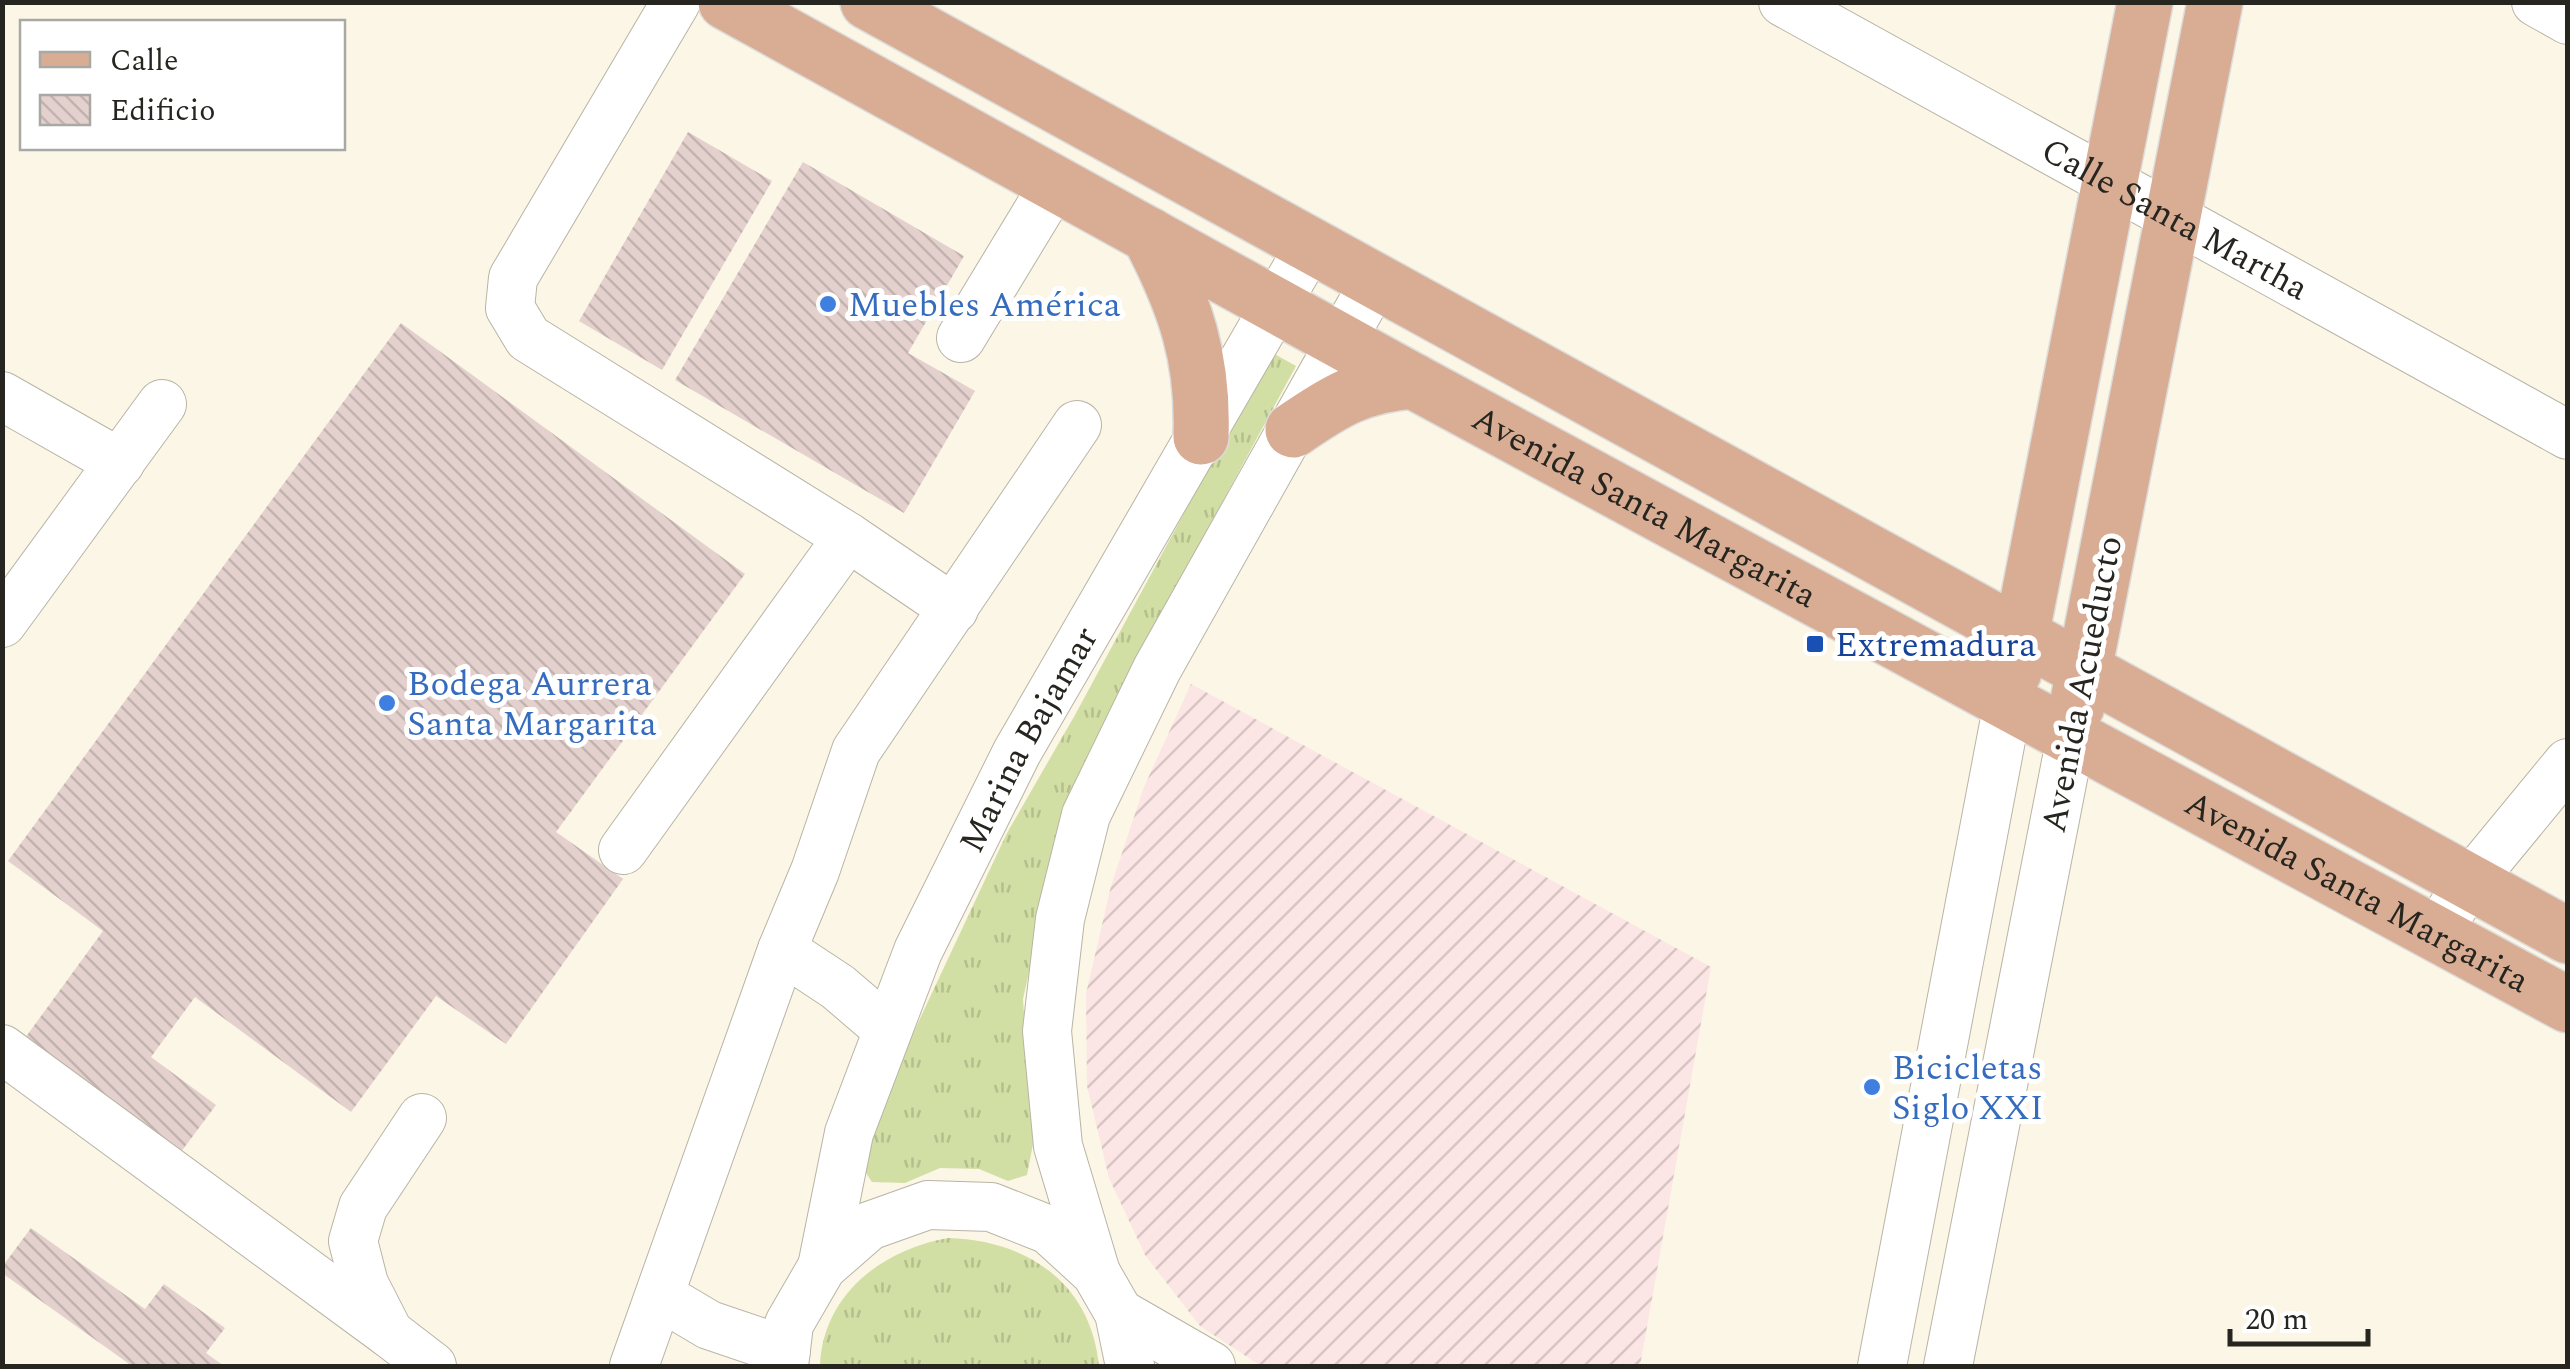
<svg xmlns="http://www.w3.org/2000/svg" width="2570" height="1369" font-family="Spectral,serif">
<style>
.industrial{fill:url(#industrial-furrows)}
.grass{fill:url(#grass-tufts)}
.building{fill:url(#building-back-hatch)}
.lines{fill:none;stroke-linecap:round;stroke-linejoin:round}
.minor-casing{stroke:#b9b4a5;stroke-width:50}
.major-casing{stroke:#dcdcdb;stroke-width:58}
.minor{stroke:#fff;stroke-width:48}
.major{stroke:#d9ad94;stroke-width:55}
.shop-dot{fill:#3f7fe0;stroke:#fff;stroke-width:4}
.transit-dot{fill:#1a4fb4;stroke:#fff;stroke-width:4}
.labels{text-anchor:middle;stroke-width:10;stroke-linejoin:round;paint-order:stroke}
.street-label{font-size:35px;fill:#26251f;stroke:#fff}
.shop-label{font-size:35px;fill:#366cbe;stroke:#fff;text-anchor:start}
.transit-label{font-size:35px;fill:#164399;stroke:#fff;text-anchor:start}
</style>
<defs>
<pattern id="industrial-furrows" width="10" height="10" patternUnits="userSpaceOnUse" patternTransform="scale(2.5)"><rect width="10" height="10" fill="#fce6e5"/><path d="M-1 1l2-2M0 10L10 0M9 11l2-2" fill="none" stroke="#d8c5c4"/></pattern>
<pattern id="grass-tufts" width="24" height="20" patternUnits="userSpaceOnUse" patternTransform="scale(2.5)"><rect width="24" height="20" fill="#d2dfa4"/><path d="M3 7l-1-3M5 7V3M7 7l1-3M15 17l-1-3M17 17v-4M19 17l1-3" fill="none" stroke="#b4bf8d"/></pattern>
<pattern id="building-back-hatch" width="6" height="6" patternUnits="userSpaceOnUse" patternTransform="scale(2.5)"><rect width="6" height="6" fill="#e4d1ce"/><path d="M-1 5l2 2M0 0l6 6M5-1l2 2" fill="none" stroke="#c3b3b0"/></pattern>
</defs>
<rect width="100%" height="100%" fill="#fbf6e6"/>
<path class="industrial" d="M1191,684L1711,967L1640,1366H1261L1200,1326L1145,1255L1109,1178L1087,1086L1086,994L1111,886L1144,787Z"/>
<path class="grass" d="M1271,352L1296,366L1191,560L1063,816L1023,999L1033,1144L1027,1175L1008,1181L979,1169L940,1168L905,1183L872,1182L860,1164L909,1042L1007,833L1075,715Z
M948,1238C1027,1240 1091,1283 1099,1366H820C823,1294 882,1250 948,1238Z"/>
<path class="building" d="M688,132L772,181L662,370L579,321Z
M803,162L964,256L908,353L975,391L904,513L675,380Z
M401,323L745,574L556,832L623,879L506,1044L436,996L351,1112L195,997L151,1057L216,1105L181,1152L25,1038L103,931L8,861Z
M31,1228L145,1309L164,1284L225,1328L206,1353L224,1366H132L2,1273V1267Z"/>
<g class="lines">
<defs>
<g id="minor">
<path d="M676,2L513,278L510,308L528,338L848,537L954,609"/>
<path id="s1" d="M1783,2L2568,435"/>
<path d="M2536,2L2568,20"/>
<path d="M961,338L1055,183"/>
<path d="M2,396L120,463"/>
<path d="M2,623L162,404"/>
<path d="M623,850L848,537"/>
<path d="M2434,935L2470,882L2568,763"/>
<path d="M782,950L838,987L887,1029"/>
<path d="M2,1049L389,1333"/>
<path d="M422,1118L363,1207L353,1241L364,1284L389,1333L432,1366"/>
<path id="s2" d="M822,1267L849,1133L918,951L1017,752L1310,246"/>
<path d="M1096,1273L1058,1146L1047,1031L1060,919L1086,815L1157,669L1375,281"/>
<path d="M660,1296L709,1325L786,1351"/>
<path d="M1119,1313L1211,1366"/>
<path d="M634,1366L782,950L815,871L856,751L1077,425"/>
<path d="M784,1366L789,1324L822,1267L869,1226L928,1205L991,1207L1049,1230L1096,1273L1119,1313L1130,1366"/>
<path d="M1882,1366L2008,703"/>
<path d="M1948,1366L2071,737"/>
</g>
<g id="major">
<path id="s3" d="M726,2L1413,381L2568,1005"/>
<path d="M868,2L2568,936"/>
<path d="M1149,235C1185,304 1204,358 1201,437"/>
<path d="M1293,430C1335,401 1361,385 1413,381"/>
<path d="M2014,672L2145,2"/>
<path d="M2077,706L2215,2"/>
</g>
</defs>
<use href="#minor" class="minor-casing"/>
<use href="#major" class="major-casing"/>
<use href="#minor" class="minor"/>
<use href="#major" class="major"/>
</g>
<g class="shop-dot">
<circle cx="828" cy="304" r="10"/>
<circle cx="387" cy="703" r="10"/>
<circle cx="1872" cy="1087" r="10"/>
</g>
<rect class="transit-dot" x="1805" y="634" width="20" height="20" rx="5"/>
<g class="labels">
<g class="street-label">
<text dy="12" stroke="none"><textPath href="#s1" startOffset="448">Calle Santa Martha</textPath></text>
<text dy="12" stroke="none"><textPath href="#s3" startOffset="1048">Avenida Santa Margarita</textPath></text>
<text transform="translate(2081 684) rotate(-79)" y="12">Avenida Acueducto</text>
<text dy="12" stroke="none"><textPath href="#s2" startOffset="570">Marina Bajamar</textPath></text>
<text dy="12" stroke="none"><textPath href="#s3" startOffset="1858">Avenida Santa Margarita</textPath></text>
</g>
<g class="shop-label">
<text x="848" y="316">Muebles América</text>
<text x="407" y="695">Bodega Aurrera<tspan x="407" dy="40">Santa Margarita</tspan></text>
<text x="1892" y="1079">Bicicletas<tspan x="1892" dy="40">Siglo XXI</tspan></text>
</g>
<g class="transit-label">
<text x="1835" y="656">Extremadura</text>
</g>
</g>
<rect width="2570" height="1369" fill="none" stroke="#26251f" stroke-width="10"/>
<rect x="20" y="20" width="325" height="130" fill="#ffffff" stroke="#a8a8a5" stroke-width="2.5"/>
<rect x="40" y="52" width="50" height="15" fill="#d9ad94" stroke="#a8a8a5" stroke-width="2.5"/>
<text x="110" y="70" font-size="30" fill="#26251f">Calle</text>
<rect x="40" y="95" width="50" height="30" fill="url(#building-back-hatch)" stroke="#a8a8a5" stroke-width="2.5"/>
<text x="110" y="120" font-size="30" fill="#26251f">Edificio</text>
<path d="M2230 1329v15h138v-15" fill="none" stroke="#26251f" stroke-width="5"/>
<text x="2245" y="1329" font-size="30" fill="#26251f" stroke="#ffffff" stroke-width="8" paint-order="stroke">20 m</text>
</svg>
